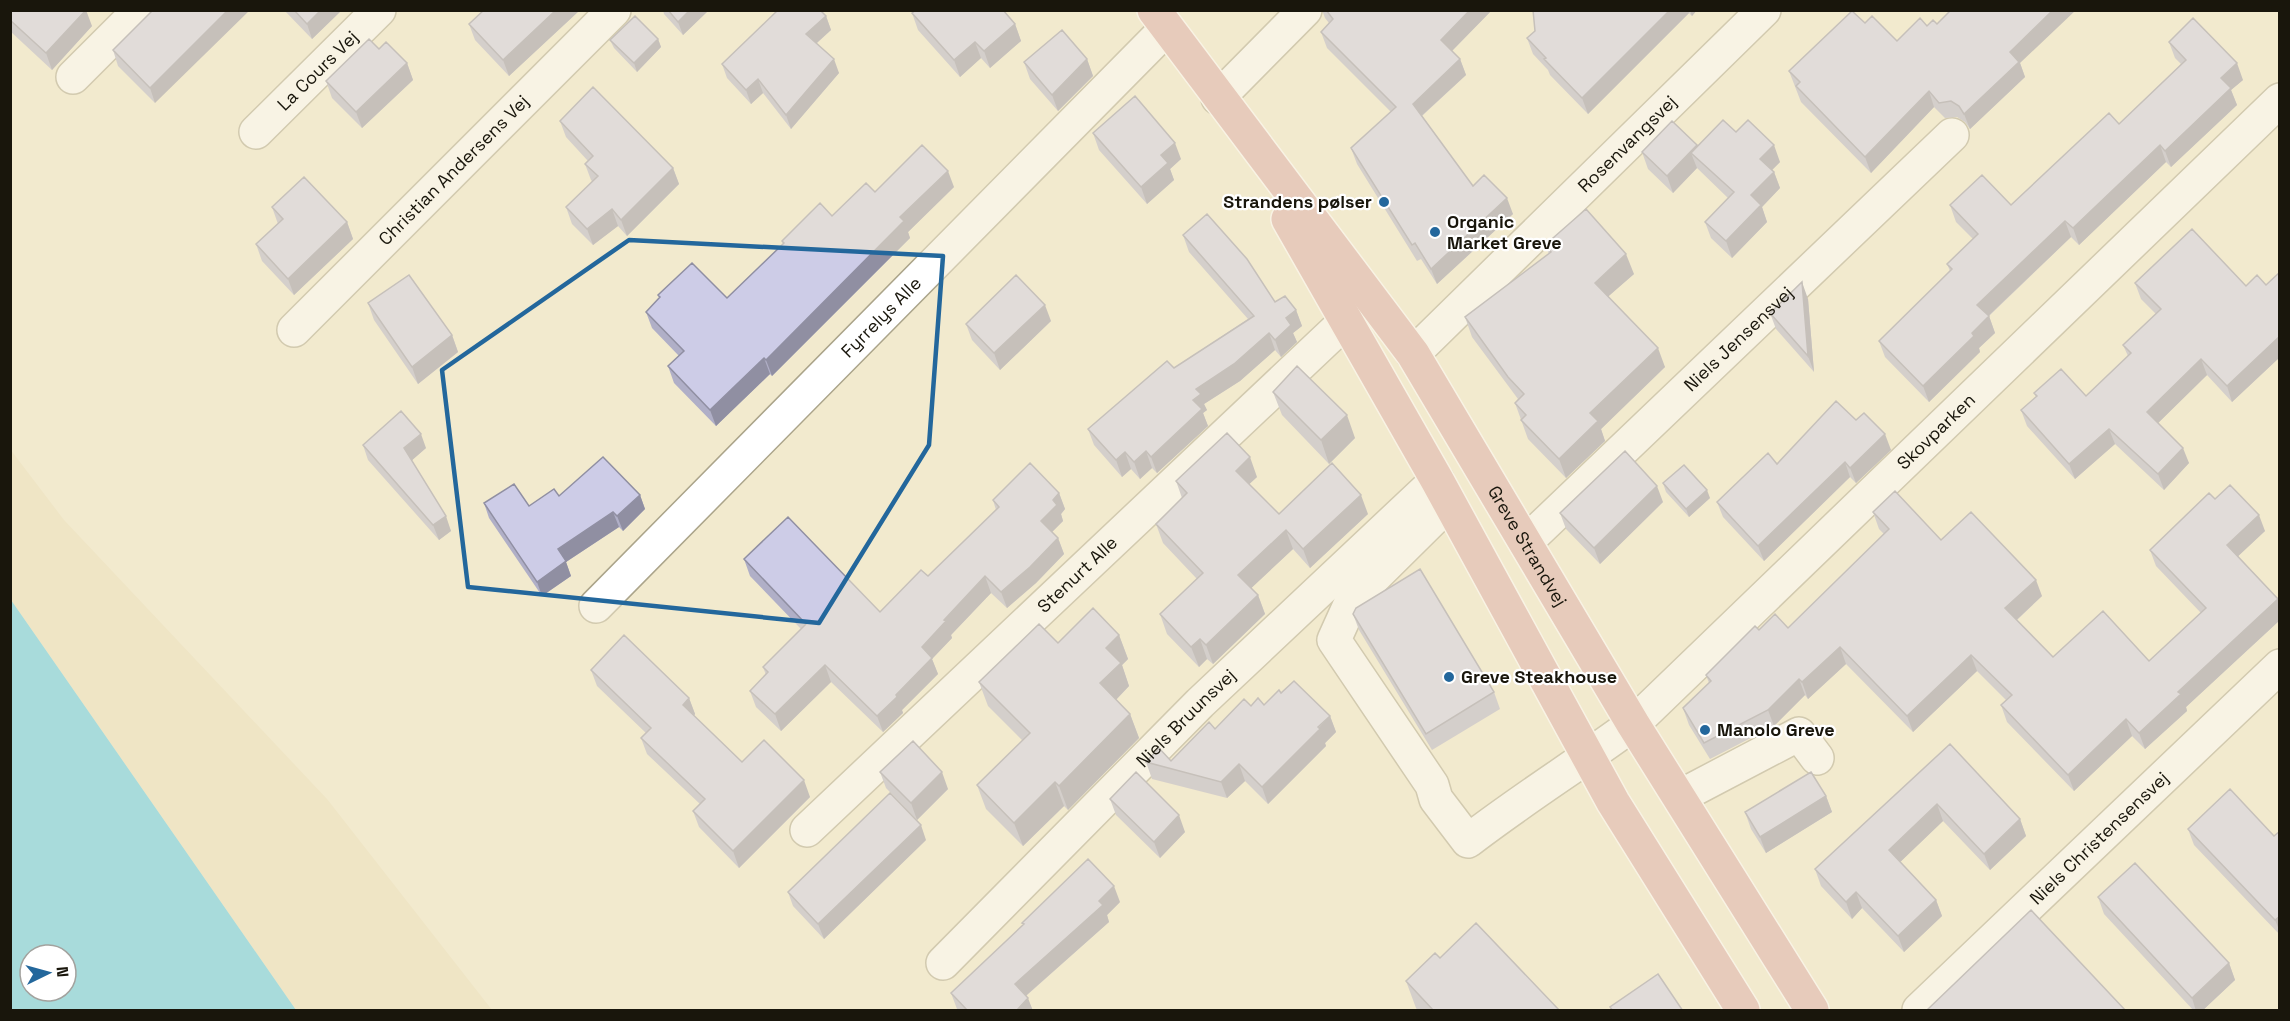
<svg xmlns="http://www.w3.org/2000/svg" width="2290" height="1021" font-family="'Space Grotesk',sans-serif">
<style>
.sand{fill:#eae0bb}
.water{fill:#4ecaea;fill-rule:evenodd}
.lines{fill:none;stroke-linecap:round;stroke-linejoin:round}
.minor-casing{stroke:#aba48a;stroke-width:36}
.major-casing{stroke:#fff;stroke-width:36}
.minor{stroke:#fff;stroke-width:33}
.major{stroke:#daa7a5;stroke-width:33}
.wall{fill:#b0afc7}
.shaded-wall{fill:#908fa2}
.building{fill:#cdcce7;stroke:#908fa2;stroke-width:1.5}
.marked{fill:none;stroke:#23679c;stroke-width:4.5;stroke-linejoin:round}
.poi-dot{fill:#23679c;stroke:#fff;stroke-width:2}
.labels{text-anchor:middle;stroke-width:4.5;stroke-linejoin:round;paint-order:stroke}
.street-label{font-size:18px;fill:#19160c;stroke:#fff}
.poi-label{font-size:18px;font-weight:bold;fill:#19160c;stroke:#fff;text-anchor:start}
</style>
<rect width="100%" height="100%" fill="#f2eace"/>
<path class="sand" d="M10,449L64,520L327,799L492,1010H296L11,600Z"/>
<path class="water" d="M10,600H11L296,1010H11ZM30,955H66V991H30Z"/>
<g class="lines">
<defs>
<g id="minor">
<path d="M73,77L140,10"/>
<path d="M1218,98L1305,10"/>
<path id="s1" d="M256,132L379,10"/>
<path id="s2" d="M294,330L614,10"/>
<path id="s3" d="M1413,354L1764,10"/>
<path id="s4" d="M1449,503L1353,598L1334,640L1432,785L1436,799L1468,841C1521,800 1579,764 1633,724L2280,100"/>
<path id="s5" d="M1526,542L1952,135"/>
<path id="s6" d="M596,606L1167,28"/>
<path d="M1679,797L1799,734L1817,758"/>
<path id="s7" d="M807,830L1347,320"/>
<path id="s8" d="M943,963L1200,703L1437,480"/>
<path id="s9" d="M1919,1010L2280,666"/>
</g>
<g id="major">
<path id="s10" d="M1154,10L1413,354L1633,724L1812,1010"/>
<path d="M1288,219L1437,480L1613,802L1743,1010"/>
</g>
</defs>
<use href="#minor" class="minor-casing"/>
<use href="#major" class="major-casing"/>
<use href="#minor" class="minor"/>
<use href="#major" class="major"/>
</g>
<path class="wall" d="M10,10L92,26L52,70L10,31Z
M153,10L155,103L118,66L113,50Z
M284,10H342L312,39Z
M580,10L509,76L475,40L469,24Z
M663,10H709L683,35L664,14Z
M1322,10H1492L1452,51L1460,59L1466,75L1422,116L1473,186L1513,214L1437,284L1421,259L1417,261L1357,164L1351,148L1391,112L1327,48L1321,32L1329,23L1325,18Z
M1533,10H1697L1692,16L1689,13L1588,114L1550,75L1548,70L1533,54L1527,38L1535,31Z
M912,13L1015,24L1021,41L990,68L981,58L960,77L918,30Z
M826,16L831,30L816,44L839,73L791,129L763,93L751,104L727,78L722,64Z
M1865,23L1897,41L1927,26L1937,24L2020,63L2025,77L1970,129L1965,122L1957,117L1945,118L1934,107L1871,173L1801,102L1789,71Z
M658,39L661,47L637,72L614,48L610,40Z
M2169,42L2243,80L2231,90L2237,105L2171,167L2166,162L2079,245L2071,237L1989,316L1995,333L1979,348L1980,352L1929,402L1885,357L1879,341L1950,271L1947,264L1973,239L1956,222L1950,205H2011L2119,124L2181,64L2175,58Z
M379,49L407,63L413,80L362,128L332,98L326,81Z
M1087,59L1093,76L1058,111L1030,79L1024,62Z
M560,121L673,168L679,184L627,236L618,226L593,245L572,224L566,207L593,182L591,180L585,164L588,161L566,137Z
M1736,132L1780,162L1772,170L1774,172L1780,188L1762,207L1767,222L1732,258L1711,238L1705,222L1728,198L1697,168L1673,193L1648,169L1642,152L1697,145L1698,147Z
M1093,133L1181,159L1170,169L1174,180L1147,204L1099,150Z
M954,187L908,232L910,238L772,376L770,374L716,426L674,383L668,366L679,356L652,328L646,312L659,298L658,295L727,298L783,244L782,241L832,216L875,192Z
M272,207L347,222L353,239L294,295L262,261L256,244L278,224Z
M1183,235L1275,302L1296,310L1302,326L1293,333L1297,342L1281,357L1275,350L1240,381L1204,404L1207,410L1203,413L1208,426L1157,473L1152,468L1140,479L1131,469L1122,477L1094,445L1088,429L1174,368L1248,319L1189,252Z
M1545,245L1634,274L1608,296L1665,367L1601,429L1605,441L1566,478L1528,439L1515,403L1518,399L1472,337L1465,317L1549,254Z
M2280,272V357L2232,402L2207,375L2158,423L2189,463L2164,490L2115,444L2075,479L2027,426L2021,410L2036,397L2034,393L2086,396L2128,356L2123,345L2156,314L2141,299L2135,283L2246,286L2266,285Z
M1808,299L1814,372L1776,329L1770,313Z
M368,303L452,335L458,352L418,384L374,320Z
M1051,321L1000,370L972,340L966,324Z
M1273,392L1355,438L1329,464L1282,415Z
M1856,420L1891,450L1856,483L1850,477L1764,561L1723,517L1717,502L1777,464Z
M363,445L426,448L412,460L451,531L439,540L368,460Z
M1257,477L1249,484L1279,514H1368L1310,568L1293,549L1251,588L1258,595L1265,614L1213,664L1207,659L1199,667L1167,634L1160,614L1197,579L1163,543L1156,524L1182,498L1176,481Z
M1663,483L1710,498L1689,517L1666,492Z
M1059,493L1065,509L1061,514L1063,521L1052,532L1058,538L1064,554L1036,583L1007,608L991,593L951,635L952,638L932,659L938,674L902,710L903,713L883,732L831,682L781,731L756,707L750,691L766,675L763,667L801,629L750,576L744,559L880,612L928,576L996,510L993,500Z
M640,495L645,509L623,531L619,527L566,562L571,576L542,596L489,518L484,503L529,506L559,496Z
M2215,499L2265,531L2238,556L2278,599L2280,601V620L2186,707L2187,711L2145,749L2132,736L2074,791L2007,722L2001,705L2006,700L1977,671L1913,732L1846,664L1808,699L1805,695L1774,726L1710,759L1689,725L1683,708L1709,683L1706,675L1759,630L1788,628L1884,534L1879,529L1873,512L1941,540L2042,596L2017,620L2053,657L2149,661L2201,613L2156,566L2150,550Z
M1663,502L1600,564L1566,529L1560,513Z
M1353,614L1494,692L1500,709L1432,750L1359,630Z
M1119,635L1128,659L1122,665L1129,686L1116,700L1130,714L1139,738L1068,810L1064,806L1023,846L986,809L977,785L1023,741L988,706L979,682L1058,643Z
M591,670L689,698L695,714L694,716L742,762L810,797L739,868L699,827L693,811L700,804L647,754L641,738L646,733L597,686Z
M1281,693L1330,716L1336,732L1325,743L1326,746L1268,804L1245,781L1227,798L1152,779L1146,762L1171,761L1251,706L1264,705Z
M1950,744L2020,819L2026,836L1990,870L1943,821L1900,862L1936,900L1942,916L1904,952L1862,908L1852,919L1821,886L1815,869Z
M880,772L948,789L917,820L886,788Z
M1826,796L1832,812L1766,853L1751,829L1745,812Z
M1110,799L1185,832L1160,858L1116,815Z
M2188,829L2274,836L2280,831V935L2194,845Z
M926,840L824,939L793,906L788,892Z
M2098,897L2229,963L2235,980L2202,1011H2194L2104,914Z
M1120,902L1107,915L1109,922L1026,996L1033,1011H958L957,1009L951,993L1023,925L1022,923Z
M1440,958L1560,1011H1418L1416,1008L1406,981Z"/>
<path class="shaded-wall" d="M86,10L92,26L52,70L46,53Z
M228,10H250L155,103L150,88Z
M321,10H342L312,39L307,24Z
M556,10H580L509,76L503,60Z
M690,10H709L683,35L678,22Z
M1470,10H1492L1447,56L1441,40Z
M1670,10H1688L1689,13L1588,114L1582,98Z
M1690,10H1697L1692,16Z
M2053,10H2076L2020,63L2025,77L1970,129L1964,114L2010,52Z
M826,16L831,30L811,48L806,34Z
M1015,24L1021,41L990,68L984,51Z
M658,39L661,47L637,72L634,63Z
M975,42L981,58L960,77L954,60Z
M834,59L839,73L791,129L786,115Z
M1087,59L1093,76L1058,111L1052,95Z
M1460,59L1466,75L1418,119L1413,104Z
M407,63L413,80L362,128L356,112Z
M2237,63L2243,80L2231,90L2237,105L2171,167L2165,151L2221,78Z
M758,79L763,93L751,104L746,90Z
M1929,91L1934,107L1871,173L1865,157Z
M1175,143L1181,159L1170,169L1174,180L1147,204L1141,187L1161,155Z
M1697,145L1703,162L1691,153L1697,168L1673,193L1667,176Z
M1774,145L1780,162L1766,176L1760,159Z
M2160,145L2166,162L2079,245L2073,228Z
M673,168L679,184L627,236L621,220Z
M948,171L954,187L908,232L910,238L772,376L766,360L900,217Z
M1774,172L1780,188L1762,207L1767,222L1732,258L1726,241L1751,195Z
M1507,198L1513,214L1437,284L1431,269Z
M612,209L618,226L593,245L587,229Z
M2065,221L2071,237L1983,321L1977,305Z
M347,222L353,239L294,295L288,279Z
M1626,254L1634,274L1602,302L1595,283Z
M1802,282L1808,299L1814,372L1808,356Z
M1045,305L1051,321L1000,370L994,353Z
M1296,310L1302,326L1293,333L1297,342L1281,357L1275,340L1286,318Z
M1989,316L1995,333L1979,348L1980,352L1929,402L1923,386L1972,333Z
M1269,333L1275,350L1240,381L1204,404L1207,410L1203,413L1208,426L1157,473L1151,457L1193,400L1196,389Z
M452,335L458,352L418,384L412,367Z
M2280,336V357L2232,402L2227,386Z
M1658,348L1665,367L1601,429L1605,441L1566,478L1559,459L1590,413Z
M764,358L770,374L716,426L710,410Z
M2201,359L2207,375L2153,428L2147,412Z
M1347,415L1355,438L1329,464L1321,440Z
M2109,429L2115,444L2075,479L2069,464Z
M421,434L426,448L410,462L404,448Z
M1885,434L1891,450L1856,483L1850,468Z
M2183,448L2189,463L2164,490L2158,474Z
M1146,451L1152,468L1140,479L1134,462Z
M1125,452L1131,469L1122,477L1116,460Z
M1250,457L1257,477L1243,490L1236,471Z
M1845,462L1850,477L1764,561L1758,546Z
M1657,486L1663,502L1600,564L1594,548Z
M1707,490L1710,498L1689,517L1686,509Z
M1059,493L1065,509L1061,514L1063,521L1047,537L1041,521L1053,500Z
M640,495L645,509L623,531L617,516Z
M1361,495L1368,514L1310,568L1303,549Z
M613,512L619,527L566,562L571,576L542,596L537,582L558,549Z
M2259,515L2265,531L2233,561L2227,545Z
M446,516L451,531L439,540L433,525Z
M1286,530L1293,549L1245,594L1238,575Z
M1058,538L1064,554L1036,583L1007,608L1001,592Z
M985,576L991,593L951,635L952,638L932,659L938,674L902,710L903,713L883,732L877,716L896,695L922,647L944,620Z
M2036,580L2042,596L2011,625L2005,608Z
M1258,595L1265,614L1213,664L1206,645Z
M2278,599L2280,601V620L2186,707L2187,711L2145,749L2139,733L2178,692Z
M1119,635L1128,659L1122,665L1129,686L1109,707L1100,683L1106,648Z
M1200,639L1207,659L1199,667L1191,647Z
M1840,647L1846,664L1808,699L1802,682Z
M1971,655L1977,671L1913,732L1907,716Z
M825,665L831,682L781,731L775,714Z
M1799,679L1805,695L1774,726L1768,710Z
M689,698L695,714L689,722L683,705Z
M1130,714L1139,738L1068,810L1059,786Z
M1330,716L1336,732L1325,743L1326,746L1268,804L1262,787Z
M2126,719L2132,736L2074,791L2068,775Z
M1239,764L1245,781L1227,798L1221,782Z
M942,772L948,789L917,820L911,803Z
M804,780L810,797L739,868L733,851Z
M1055,782L1064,806L1023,846L1014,823Z
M1826,796L1832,812L1766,853L1760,837Z
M1937,804L1943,821L1895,867L1889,850Z
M1179,815L1185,832L1160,858L1154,842Z
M2020,819L2026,836L1990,870L1984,854Z
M921,825L926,840L824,939L818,924Z
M1114,886L1120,902L1107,915L1109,922L1021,1000L1015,984Z
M1856,892L1862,908L1852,919L1846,902Z
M1936,900L1942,916L1904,952L1898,936Z
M2280,916V932L2275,920Z
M2229,963L2235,980L2202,1011H2196L2192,998Z
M1028,998L1033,1011H1016Z"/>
<path class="building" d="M10,10H86L46,53L10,20Z
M153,10H228L150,88L113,50Z
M294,10H321L307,24Z
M484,10H556L503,60L469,24Z
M668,10H690L678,22Z
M778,10H820L826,16L806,34L834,59L786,115L758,79L746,90L722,64Z
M916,10H1003L1015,24L984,51L975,42L954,60L912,13Z
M1326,10H1470L1441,40L1460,59L1413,104L1473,186L1484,175L1507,198L1431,269L1415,243L1412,245L1351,148L1396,107L1321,32L1333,19Z
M1533,10H1670L1582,98L1544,59L1546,58L1527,38L1535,31Z
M1951,10H2053L2010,52L2019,62L1964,114L1959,106L1951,101L1939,103L1929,91L1865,157L1796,86L1800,82L1789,71L1852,11L1865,23L1872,16L1897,41L1920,18L1927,26L1933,20L1937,24Z
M635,16L658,39L634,63L610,40Z
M2193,18L2237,63L2221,78L2231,88L2165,151L2160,145L2073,228L2065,221L1977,305L1989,316L1972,333L1974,336L1923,386L1879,341L1952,269L1947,264L1978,234L1950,205L1982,175L2011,205L2109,113L2119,124L2186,60L2169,42Z
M1062,30L1087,59L1052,95L1024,62Z
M369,39L379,49L386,42L407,63L356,112L326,81Z
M593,87L673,168L621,220L612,209L587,229L566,207L598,176L585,164L593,156L560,121Z
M1135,96L1175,143L1161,155L1168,163L1141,187L1093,133Z
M1723,120L1736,132L1748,120L1774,145L1760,159L1774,172L1751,195L1761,205L1726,241L1705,222L1734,192L1691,153Z
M1672,121L1697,145L1667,176L1642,152Z
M922,145L948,171L900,217L904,221L766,360L764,358L710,410L668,366L684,351L646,312L660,297L658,295L692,263L727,298L784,243L782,241L820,203L832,216L866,183L875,192Z
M304,177L347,222L288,279L256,244L283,219L272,207Z
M1586,209L1626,254L1595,283L1658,348L1590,413L1598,421L1559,459L1521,420L1526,415L1515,403L1524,394L1508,377L1465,317L1551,252L1545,245Z
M1207,214L1247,259L1275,302L1285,296L1296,310L1286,318L1291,325L1275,340L1269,333L1234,364L1196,389L1201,394L1193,400L1202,409L1151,457L1146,451L1134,462L1125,452L1116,460L1088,429L1167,361L1174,368L1254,316L1183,235Z
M2192,229L2246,286L2257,275L2266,285L2280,272V336L2227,386L2201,359L2147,412L2183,448L2158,474L2109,429L2069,464L2021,410L2037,396L2034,393L2061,369L2086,396L2131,353L2123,345L2161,309L2135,283Z
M409,275L452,335L412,367L368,303Z
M1016,275L1045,305L994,353L966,324Z
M1802,282L1808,356L1770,313Z
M1297,366L1347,415L1321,440L1273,392Z
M1836,401L1856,420L1864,413L1885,434L1850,468L1845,462L1758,546L1717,502L1768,453L1777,464Z
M401,411L421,434L404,448L446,516L433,525L363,445Z
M1227,433L1250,457L1236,471L1279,514L1332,463L1361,495L1303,549L1286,530L1238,575L1258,595L1206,645L1200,639L1191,647L1160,614L1203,573L1156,524L1187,493L1176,481Z
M1625,451L1657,486L1594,548L1560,513Z
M603,457L640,495L617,516L613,512L558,549L566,561L537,582L484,503L514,484L529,506L554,489L559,496Z
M1030,463L1059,493L1053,500L1057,505L1041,521L1058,538L1030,567L1001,592L985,576L944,620L946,621L922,647L932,658L896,695L897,697L877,716L825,665L775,714L750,691L768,672L763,667L806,624L744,559L788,517L880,612L921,570L928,576L999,507L993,500Z
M1684,465L1707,490L1686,509L1663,483Z
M2230,485L2259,515L2227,545L2278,599L2178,692L2181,694L2139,733L2126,719L2068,775L2001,705L2012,695L1971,655L1907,716L1840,647L1802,682L1799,679L1768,710L1704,743L1683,708L1711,681L1706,675L1755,626L1759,630L1775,614L1788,628L1889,529L1873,512L1895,491L1941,540L1971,512L2036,580L2005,608L2053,657L2103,611L2149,661L2206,608L2150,550L2209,493L2215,499Z
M1420,569L1494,692L1426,734L1353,614L1356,608Z
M1093,608L1119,635L1106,648L1121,663L1100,683L1130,714L1059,786L1055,782L1014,823L977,785L1030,733L979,682L1039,624L1058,643Z
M624,635L689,698L683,705L742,762L764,740L804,780L733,851L693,811L705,799L641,738L651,728L591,670Z
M1294,681L1330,716L1318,727L1320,729L1262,787L1239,764L1221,782L1146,762L1159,748L1171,761L1209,722L1215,729L1244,699L1251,706L1258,698L1264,705L1279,690L1281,693Z
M913,741L942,772L911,803L880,772Z
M1950,744L2020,819L1984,854L1937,804L1889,850L1936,900L1898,936L1856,892L1846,902L1815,869Z
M1136,772L1179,815L1154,842L1110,799Z
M1811,772L1826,796L1760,837L1745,812Z
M2230,789L2274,836L2280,831V916L2275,920L2188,829Z
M890,793L921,825L818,924L788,892Z
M1088,859L1114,886L1099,901L1103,905L1015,984L1028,998L1016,1011H968L951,993L1024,924L1022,923Z
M2135,863L2229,963L2192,998L2098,897Z
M2031,910L2126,1011H1926Z
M1476,923L1560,1011H1434L1406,981L1435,953L1440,958Z
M1658,974L1683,1011H1613L1610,1007Z"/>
<path d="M0 0H2290V1021H0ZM629,240L943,256L929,445L819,623L468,587L442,370Z" fill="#f2eace" fill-opacity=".55" fill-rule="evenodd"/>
<path class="marked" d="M629,240L943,256L929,445L819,623L468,587L442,370Z"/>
<g class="poi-dot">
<circle cx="1384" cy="202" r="6"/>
<circle cx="1435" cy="232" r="6"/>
<circle cx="1449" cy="677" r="6"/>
<circle cx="1705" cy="730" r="6"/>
</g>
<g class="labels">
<g class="street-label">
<text dy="6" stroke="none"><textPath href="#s1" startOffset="87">La Cours Vej</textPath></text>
<text dy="6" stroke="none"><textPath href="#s3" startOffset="300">Rosenvangsvej</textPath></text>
<text dy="6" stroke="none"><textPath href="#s2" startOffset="226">Christian Andersens Vej</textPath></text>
<text dy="6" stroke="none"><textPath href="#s6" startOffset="406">Fyrrelys Alle</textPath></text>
<text dy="6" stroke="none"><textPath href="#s5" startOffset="294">Niels Jensensvej</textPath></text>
<text dy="6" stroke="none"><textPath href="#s4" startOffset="1047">Skovparken</textPath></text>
<text dy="6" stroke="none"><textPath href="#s10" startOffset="654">Greve Strandvej</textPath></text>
<text dy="6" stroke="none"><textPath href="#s7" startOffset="372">Stenurt Alle</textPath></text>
<text dy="6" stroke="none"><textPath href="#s8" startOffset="345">Niels Bruunsvej</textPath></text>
<text dy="6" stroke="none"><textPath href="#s9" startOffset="249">Niels Christensensvej</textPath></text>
</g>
<g class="poi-label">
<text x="1372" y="208" text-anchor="end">Strandens pølser</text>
<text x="1447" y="228">Organic<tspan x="1447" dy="21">Market Greve</tspan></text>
<text x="1461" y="683">Greve Steakhouse</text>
<text x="1717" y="736">Manolo Greve</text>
</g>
</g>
<rect width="2290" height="1021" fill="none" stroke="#19160c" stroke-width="24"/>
<g transform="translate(48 973) rotate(85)"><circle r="28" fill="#ffffff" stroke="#a3a29e" stroke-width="1.5"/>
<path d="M0-4.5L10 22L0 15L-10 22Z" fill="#23679c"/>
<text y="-9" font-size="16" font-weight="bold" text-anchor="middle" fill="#19160c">N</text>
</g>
</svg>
